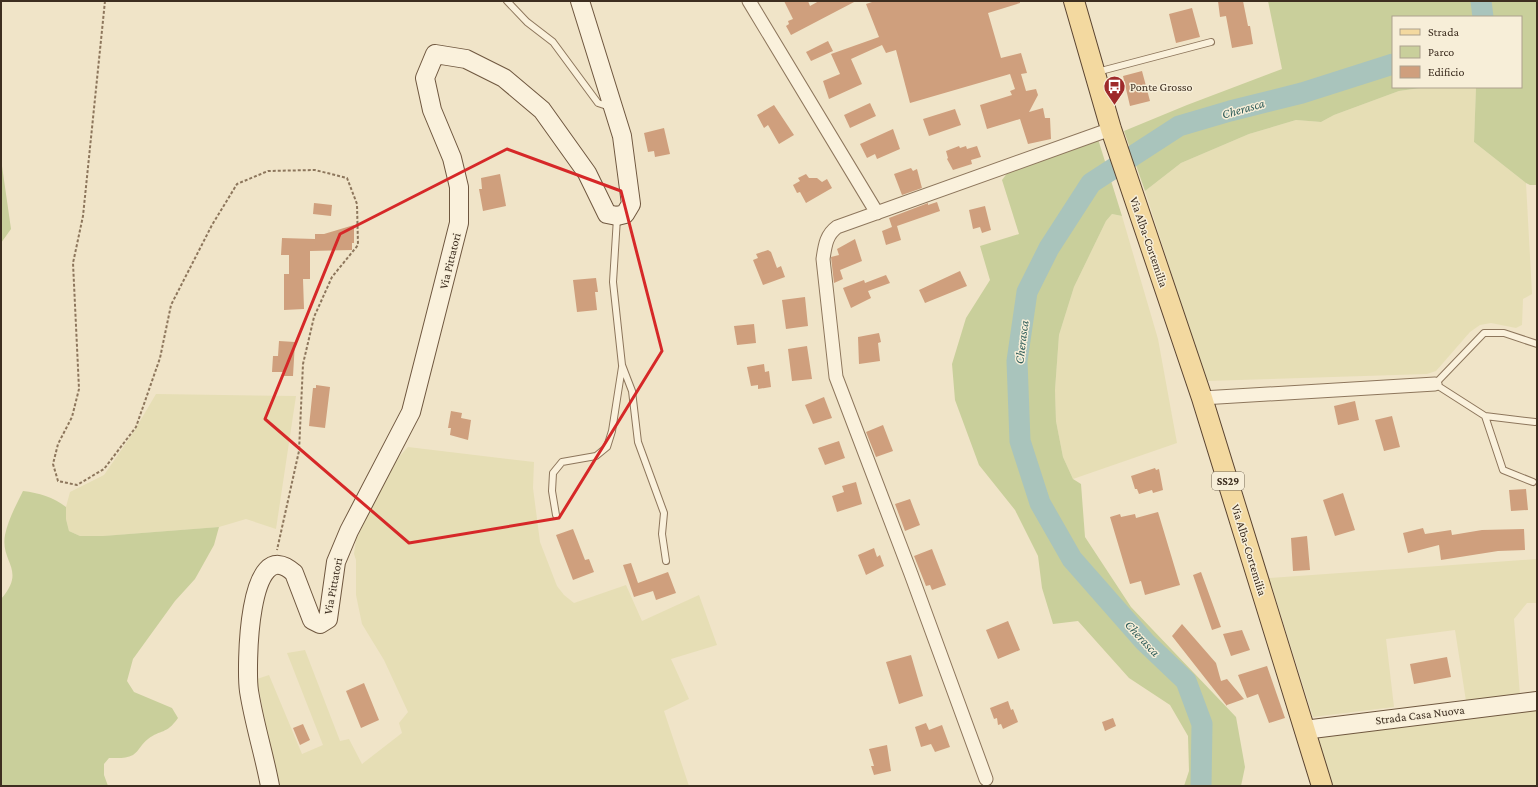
<svg xmlns="http://www.w3.org/2000/svg" width="1538" height="787" font-family="'Crimson Pro',serif">
<style>
.farmland{fill:#e6deb5}
.green{fill:#c9cf9b}
.lines{fill:none;stroke-linecap:round;stroke-linejoin:round}
.river{stroke:#a9c4bc;stroke-width:21}
.building{fill:#cf9f7d}
.lane-casing{stroke:#8d765c;stroke-width:8}
.street-casing{stroke:#8d765c;stroke-width:15}
.secondary-casing{stroke:#6f573f;stroke-width:20}
.primary-casing{stroke:#5b4430;stroke-width:22}
.path{stroke:#8d765c;stroke-width:2;stroke-dasharray:3 2;stroke-linecap:butt}
.lane{stroke:#faf1dc;stroke-width:6}
.street{stroke:#faf1dc;stroke-width:13}
.secondary{stroke:#faf1dc;stroke-width:18}
.primary{stroke:#f3d9a0;stroke-width:20}
.marked{fill:none;stroke:#d62828;stroke-width:3;stroke-linejoin:round}
.labels{text-anchor:middle;stroke-width:3;stroke-linejoin:round;paint-order:stroke}
.shield{fill:#f7eed8;stroke:#756857;stroke-width:1}
.shield-label{font-size:11px;font-weight:bold;fill:#3d2e20}
.poi-label{font-size:12px;fill:#3d2e20;stroke:#f7eed8;text-anchor:start}
.street-label{font-size:12px;fill:#3d2e20;stroke:#f7eed8}
.water-label{font-size:13px;font-style:italic;fill:#2f5d5a;stroke:#f7eed8}
</style>
<rect width="100%" height="100%" fill="#f0e4c8"/>
<path class="farmland" d="M1427,87H1476L1474,142L1526,183L1532,294L1523,299L1522,325L1516,328L1491,323L1480,325L1470,332L1436,371L1427,374L1206,381L1145,191L1181,163L1249,134L1296,120L1321,122L1334,115L1399,91Z
M1112,214L1122,216L1158,339L1177,443L1073,479L1063,457L1056,421L1055,390L1059,335L1074,287L1106,221Z
M156,394L296,396L276,529L246,519L219,527L104,536H80L69,531L66,519V507L70,492L104,475L133,433Z
M408,447L534,462L533,488L540,542L557,586L564,595L574,603L626,585L642,621L699,595L717,645L671,659L689,699L664,711L689,786H277L257,679L269,675L302,754L323,745L287,653L305,650L340,741L349,739L362,764L402,733L399,723L408,712L384,660L362,624L356,595V560L354,554L356,540L378,491L398,458Z
M1537,559V603H1527L1514,619L1520,695L1466,701L1455,630L1386,639L1394,707L1313,717L1269,578Z
M1537,709V786H1333L1316,734Z"/>
<path class="green" d="M1268,1H1537V185H1530L1526,183L1474,142L1476,87H1521V17H1393V87H1427L1399,91L1334,115L1321,122L1296,120L1249,134L1181,163L1145,191L1124,131L1187,105L1282,69Z
M1098,139L1122,216L1112,214L1106,221L1074,287L1059,335L1055,390L1056,421L1063,457L1073,479L1081,484L1085,537L1131,607L1236,717L1245,767L1241,786H1184L1189,771L1188,736L1170,705L1129,678L1078,621L1053,624L1042,588L1038,556L1015,510L979,465L955,400L952,364L966,318L990,280L980,246L1019,234L1002,180L1008,172Z
M1,159L11,229L1,243Z
M23,491C39,493 53,497 66,507V519L69,531L80,536H103L219,527L214,545L195,579L175,601L133,659L127,681L134,692L172,708L178,718C166,735 161,729 148,739C142,743 139,751 133,755C126,759 117,758 109,758L104,764V775L108,786H1V599C27,569 0,563 5,535C8,520 16,505 23,491Z"/>
<g class="lines">
<path class="river" d="M1481,1L1483,17
M1201,786L1202,724L1186,681L1145,642L1072,559L1040,503L1020,441L1017,361L1027,292L1049,248L1091,183L1179,126L1230,111L1302,93L1393,64"/>
</g>
<path class="building" d="M784,1H808L810,6L819,1H856L791,35L786,26L789,24L788,21L793,19Z
M875,1H1020V3L988,13L1001,58L1021,53L1027,73L1021,74L1026,91L1036,89L1038,95L1029,112L1043,108L1045,118H1050L1051,139L1028,144L1020,119L987,129L980,105L1012,95L1010,91L1015,89L1010,74L910,103L896,50L886,53L882,45L851,59L862,84L829,99L823,81L840,74L831,54L879,37L866,4Z
M1218,1H1243L1248,26H1250L1253,44L1232,48L1226,16L1220,17Z
M1192,8L1200,37L1176,43L1169,14Z
M828,41L833,51L811,61L806,52Z
M1142,71L1150,101L1130,106L1123,76Z
M870,103L876,116L850,128L844,115Z
M774,105L794,135L779,144L768,125L764,128L757,115Z
M955,109L961,125L929,136L923,119Z
M664,128L670,154L655,157L654,151L648,152L644,133Z
M893,129L900,149L877,159L875,154L867,158L860,144Z
M959,146L960,148L966,146L967,149L977,146L981,157L971,160L972,164L953,170L947,159L948,158L946,151Z
M911,168L913,171L917,169L922,188L902,195L894,174Z
M500,174L506,206L483,211L479,189H482L481,178Z
M806,174L809,178H817L822,182L827,179L832,188L806,203L800,192L797,193L793,185L800,181L798,178Z
M937,202L940,211L897,226L901,240L886,245L882,231L892,227L889,218L928,203V205Z
M314,203L332,205L331,216L313,214Z
M985,206L991,230L982,233L980,227L973,229L969,210Z
M354,225V243H352V250L310,251V279H303L304,309L284,310V274H289V255H281L282,238L315,239V234H324Z
M855,239L862,261L840,270L843,279L834,283L831,257L839,255L837,249Z
M768,250L771,252L777,268L781,266L785,277L763,285L753,260L758,258L756,254Z
M960,271L967,286L925,303L919,290Z
M886,275L890,283L868,291L871,298L851,308L843,288L864,280L865,283Z
M596,278L598,292H595L597,310L577,312L573,280Z
M805,297L808,326L786,329L782,300Z
M754,324L756,343L737,345L734,326Z
M879,333L881,342L878,343L880,361L859,364L858,337Z
M279,341L295,342L293,376H283V372H272L273,356H278Z
M807,346L812,379L792,381L788,349Z
M764,364L765,372L769,371L771,387L758,389V385L751,386L747,367Z
M316,385L330,387L325,428L309,426L313,388H316Z
M824,397L832,418L813,424L805,405Z
M1355,401L1359,420L1338,425L1334,406Z
M451,411L462,413L461,418L471,420L468,440L450,435L451,428H448Z
M1392,416L1400,447L1384,451L1375,420Z
M883,425L893,451L876,457L866,432Z
M839,441L845,458L825,465L818,448Z
M1155,468L1156,470L1159,469L1163,490L1153,493L1152,490L1139,494L1137,489H1135L1131,476Z
M856,482L862,504L837,512L832,496L844,492L842,486Z
M1526,489L1528,510L1511,511L1509,490Z
M1343,493L1355,530L1335,536L1323,500Z
M910,499L920,525L905,531L895,504Z
M1158,512L1180,585L1145,595L1141,581L1130,584L1110,517L1120,514L1121,517L1135,514L1136,518Z
M1423,528L1425,534L1451,530L1452,535L1482,530L1524,529L1525,550L1498,551L1441,560L1439,545L1408,553L1403,533Z
M573,529L585,560L589,559L594,572L573,580L556,535Z
M1307,536L1310,570L1293,571L1291,538Z
M874,548L877,557L880,555L884,566L866,575L858,555Z
M932,549L946,585L932,590L930,585L926,586L914,556Z
M631,563L638,583L668,572L676,593L656,600L653,591L634,597L623,565Z
M1201,572L1221,627L1212,630L1193,575Z
M1008,621L1020,650L998,659L986,630Z
M1182,624L1216,663L1221,681L1227,679L1244,699L1227,705V706L1172,636Z
M1242,630L1250,650L1231,656L1223,634Z
M911,655L923,696L899,704L886,662Z
M1447,657L1451,677L1414,684L1410,664Z
M1267,666L1285,718L1269,723L1258,694L1247,698L1238,675Z
M364,683L379,720L361,728L346,691Z
M1008,701L1011,710L1013,709L1018,722L1003,729L1001,724L998,725L997,718L994,719L990,708Z
M1113,718L1116,726L1105,731L1102,722Z
M926,723L929,730L942,725L950,747L935,752L931,744L921,747L915,727Z
M303,724L310,740L300,745L293,728Z
M887,745L891,771L874,775L871,766H874L869,749Z"/>
<g class="lines">
<defs>
<path id="lane" d="M507,1L527,22L553,42L598,103L610,107
M1097,72L1211,42
M617,218L613,282L622,365L632,391L638,442L664,513L662,534L666,561
M1485,416L1503,470L1533,482
M1535,422L1485,416L1435,384L1484,333H1504L1537,344
M556,515L552,491L553,473L562,462L596,456L607,447L612,431L622,367"/>
<path id="street" d="M749,1L877,213
M1202,398L1435,384
M986,779L911,574L836,377L823,259C825,246 826,235 837,227L1111,129"/>
<path id="secondary" d="M1304,730L1537,701
M270,786C264,754 254,723 249,691C246,670 247,530 294,573L312,620L320,624L328,619L336,562L349,531L411,412L459,223V187L452,158L432,110L425,78L435,54L466,59L504,78L542,110L587,173L607,214L617,216L625,214L631,204L622,136L580,1"/>
<path id="primary" d="M1074,1L1111,129L1202,398L1322,786"/>
</defs>
<use href="#lane" class="lane-casing"/>
<use href="#street" class="street-casing"/>
<use href="#secondary" class="secondary-casing"/>
<use href="#primary" class="primary-casing"/>
<path class="path" d="M105,1L83,216L73,263L79,389L72,417L58,444L53,464L58,481L77,485L104,469L136,427L160,358L171,305L212,225L237,184L268,171L315,170L347,178L357,204L358,245L332,277L314,317L303,364L299,451L277,550"/>
<use href="#lane" class="lane"/>
<use href="#street" class="street"/>
<use href="#secondary" class="secondary"/>
<use href="#primary" class="primary"/>
</g>
<path class="marked" d="M507,149L621,191L662,351L559,518L409,543L265,419L340,234Z"/>
<defs>
<symbol id="bus-pin" viewBox="-11 -11 22 30"><path d="M0 17L-7.5 6A9.5 9.5 0 1 1 7.5 6Z" fill="#9e2a2b" stroke="#f7eed8"/><path d="M-5-6H5V4H4V6H2V4H-2V6H-4V4H-5ZM-3.5-4V0h7V-4ZM-3.5 1.2v1.5H-2V1.2ZM2 1.2v1.5H3.5V1.2Z" fill="#fff"/></symbol>
</defs>
<g fill-rule="evenodd">
<use href="#bus-pin" x="1102" y="74" width="25" height="34"/>
</g>
<g class="labels">
<rect class="shield" x="1212" y="472" width="32" height="18" rx="3"/>
<g class="shield-label">
<text x="1228" y="485">SS29</text>
</g>
<g class="poi-label">
<text x="1130" y="91">Ponte Grosso</text>
</g>
<g class="street-label">
<text transform="translate(1149 242) rotate(71)" y="4">Via Alba-Cortemilia</text>
<text transform="translate(450 261) rotate(-76)" y="4">Via Pittatori</text>
<text transform="translate(1249 550) rotate(73)" y="4">Via Alba-Cortemilia</text>
<text transform="translate(333 586) rotate(-79)" y="4">Via Pittatori</text>
<text transform="translate(1420 715) rotate(-7)" y="4">Strada Casa Nuova</text>
</g>
<g class="water-label">
<text transform="translate(1243 108) rotate(-16)" y="5">Cherasca</text>
<text transform="translate(1021 342) rotate(-83)" y="5">Cherasca</text>
<text transform="translate(1143 638) rotate(47)" y="5">Cherasca</text>
</g>
</g>
<rect width="1538" height="787" fill="none" stroke="#3d2e20" stroke-width="4"/>
<rect x="1392" y="16" width="130" height="72" fill="#f7eed8" stroke="#ada18e"/>
<rect x="1400" y="29" width="20" height="6" fill="#f3d9a0" stroke="#ada18e"/>
<text x="1428" y="36" font-size="12" fill="#3d2e20">Strada</text>
<rect x="1400" y="46" width="20" height="12" fill="#c9cf9b" stroke="#ada18e"/>
<text x="1428" y="56" font-size="12" fill="#3d2e20">Parco</text>
<rect x="1400" y="66" width="20" height="12" fill="#cf9f7d" stroke="#ada18e"/>
<text x="1428" y="76" font-size="12" fill="#3d2e20">Edificio</text>
</svg>
